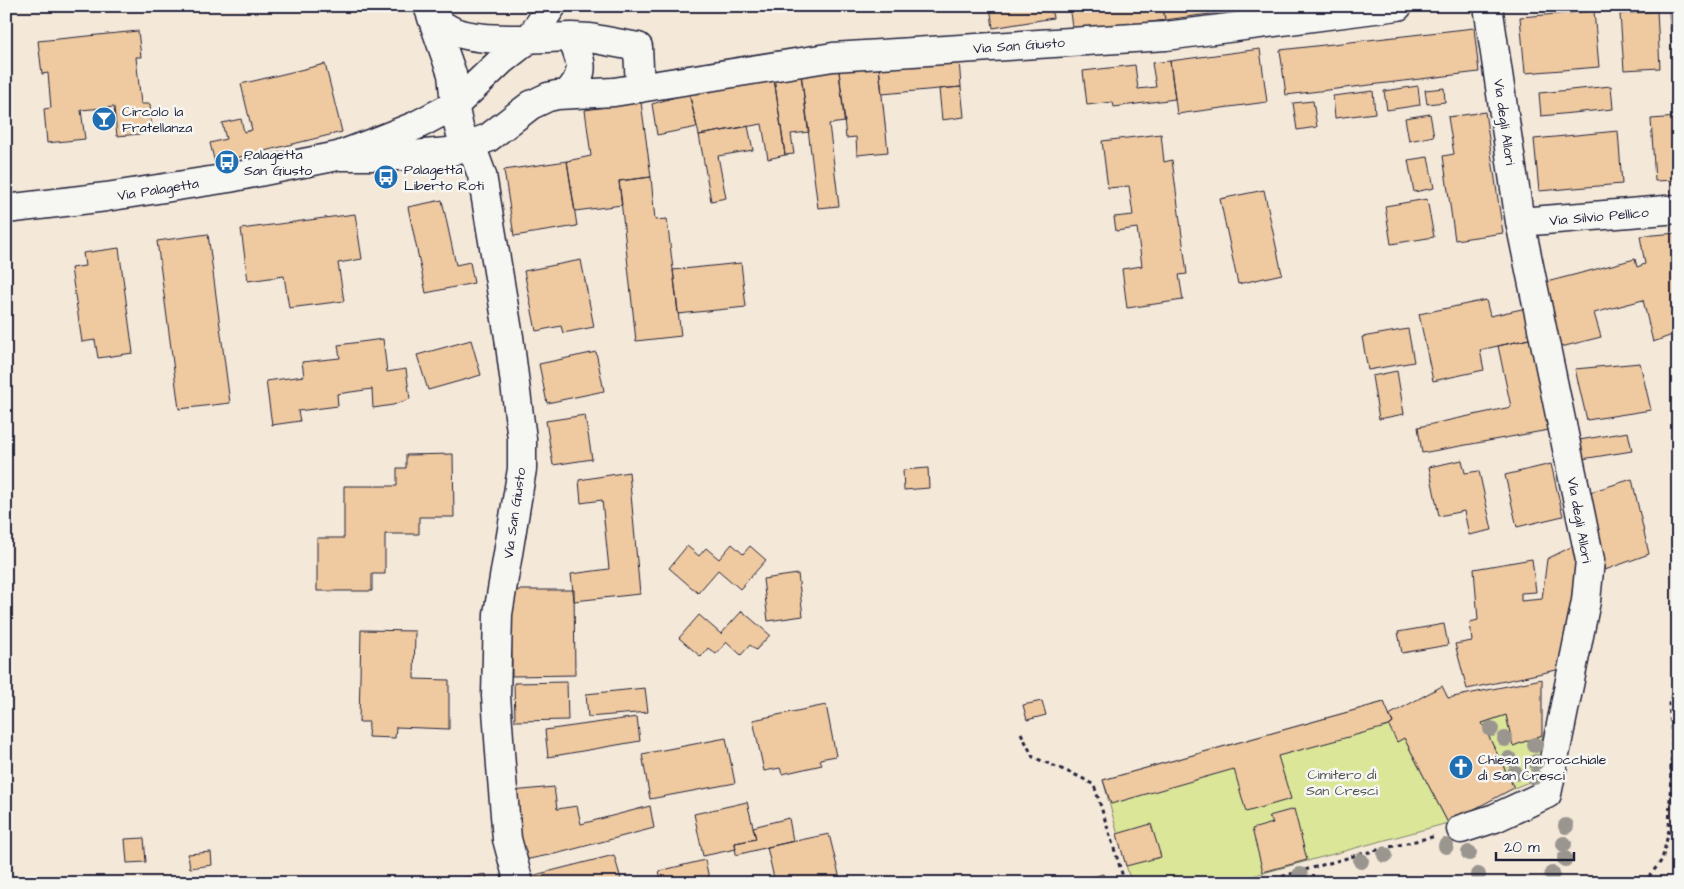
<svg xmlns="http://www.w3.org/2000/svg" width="1684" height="889" font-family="'Architects Daughter',sans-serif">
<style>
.green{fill:#dbe699;stroke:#7e846a}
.building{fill:#efc99f;stroke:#22223b}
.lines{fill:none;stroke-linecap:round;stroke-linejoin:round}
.street-casing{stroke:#22223b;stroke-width:31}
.path{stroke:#22223b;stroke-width:3;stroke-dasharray:4 4;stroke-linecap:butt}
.street{stroke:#f6f6f2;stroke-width:28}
.tree{fill:#9a968f}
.labels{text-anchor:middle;stroke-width:5;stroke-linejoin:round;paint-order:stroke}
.street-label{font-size:14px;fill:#22223b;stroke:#f6f6f2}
.poi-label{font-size:14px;fill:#22223b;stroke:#f6f6f2;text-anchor:start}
.park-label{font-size:14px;fill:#505352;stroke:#f6f6f2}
</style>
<rect width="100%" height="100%" fill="#f4e8d9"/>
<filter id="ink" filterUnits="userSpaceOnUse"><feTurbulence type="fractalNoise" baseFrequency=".02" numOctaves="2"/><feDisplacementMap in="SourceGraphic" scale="10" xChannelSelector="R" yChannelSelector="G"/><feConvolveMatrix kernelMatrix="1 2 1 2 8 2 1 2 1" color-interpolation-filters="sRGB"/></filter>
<g filter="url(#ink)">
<path class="green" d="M1384,702L1397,742L1404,738L1448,823L1226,883H1131L1103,780Z
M1506,715L1513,746L1542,735L1544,776L1514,788L1482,723Z"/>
<path class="building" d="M880,6H918L881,11Z
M990,6H1051L1053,18L993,28Z
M1069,6H1163L1165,20L1073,33Z
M1163,6H1208L1209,14L1165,20Z
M1208,6H1279L1209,14Z
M1594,11L1599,67L1525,73L1520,17Z
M1657,11L1660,68L1624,70L1620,14Z
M1678,11V71L1674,72L1669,12Z
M1474,28L1479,72L1286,95L1280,50Z
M138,31L141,57H136L141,104H150L152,133L117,136L114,107L81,110L85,139L47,143L44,109L51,108L48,73L42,74L38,41Z
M1260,49L1267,102L1177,114L1170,61Z
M959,59L961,87L882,94L879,67Z
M1170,61L1175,99L1114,107L1113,102L1087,105L1083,71L1135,65L1138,89L1156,87L1152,63Z
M325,64L342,132L215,163L210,143L226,139L222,123L241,119L244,132L252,130L241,84Z
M879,67L888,152L857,155L856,137L846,138L839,71Z
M839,71L845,122L829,124L839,206L818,208L801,74Z
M801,74L809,132L791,134L794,154L785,155L774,78Z
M774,78L785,155L768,159L762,124L699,135L689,93Z
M1418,86L1420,105L1387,110L1384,91Z
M1611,86L1613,109L1541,116L1539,93Z
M961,87L964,117L942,120L939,89Z
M1444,88L1445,102L1427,104L1425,90Z
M1373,91L1375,113L1335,118L1333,96Z
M689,93L697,127L657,135L652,104Z
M1313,101L1317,127L1297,130L1293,103Z
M641,102L651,177L619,181L622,205L575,211L567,161L591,156L585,110Z
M1485,112L1503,233L1455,240L1443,156L1454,154L1448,117Z
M1430,114L1434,136L1409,141L1405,118Z
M1678,117V180L1655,181L1651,119Z
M748,126L753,150L718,156L726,198L711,201L699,135Z
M1618,131L1622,184L1539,191L1534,139Z
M1161,134L1164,162L1172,160L1187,274L1179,275L1183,300L1127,308L1122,269L1142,266L1137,228L1116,231L1114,217L1133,215L1129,186L1108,188L1102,141Z
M1428,157L1434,188L1414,192L1408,160Z
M567,161L577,226L514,236L504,170Z
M651,177L655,220L667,219L681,336L636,341L619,181Z
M1264,190L1282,274L1238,284L1220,199Z
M1427,199L1434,237L1391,244L1385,206Z
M442,200L456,265L470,262L474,283L426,293L408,207Z
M355,214L362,259L338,263L344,301L289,308L284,276L248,281L241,229Z
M1678,233V333L1653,342L1643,300L1594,313L1601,337L1557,348L1539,284L1635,259L1637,267L1645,264L1640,236Z
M208,234L230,403L179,409L157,241Z
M119,248L133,353L98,358L95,340L82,342L71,268L85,266L83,253Z
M581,260L594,327L563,333L561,326L536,331L524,271Z
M741,263L746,307L678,314L673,270Z
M1486,300L1490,316L1531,307L1538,337L1480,350L1484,370L1433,381L1419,314Z
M1408,329L1414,362L1368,370L1362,337Z
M1538,337L1554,429L1422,453L1418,427L1511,407L1498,346Z
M383,339L387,372L406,369L410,399L393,405L373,408L372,389L337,394L338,406L298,411L300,421L272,425L266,381L304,376L302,362L340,358L338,345Z
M471,340L481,375L428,390L417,355Z
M596,352L604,391L547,403L539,364Z
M1640,363L1651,410L1587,420L1575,369Z
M1397,371L1404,414L1379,419L1372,376Z
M585,415L592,459L553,465L546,421Z
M1628,432L1632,451L1582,459L1579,440Z
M453,454L454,517H419V534H385V574H372V591H317V538H344V486H397V468H406V455Z
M1462,460L1465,473L1479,471L1492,530L1469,535L1464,511L1439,516L1429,467Z
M1551,464L1563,516L1517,527L1505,475Z
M928,468L929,488L904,490L903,470Z
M629,472L640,594L574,601L571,574L609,569L602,500L581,503L579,480Z
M1632,479L1649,554L1605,570L1587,493Z
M1579,543L1584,564L1561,669L1467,689L1455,644L1472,641L1470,622L1478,620L1474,569L1532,559L1536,592L1521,593V601L1542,599L1547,559Z
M732,544L743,554L750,546L766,560L740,589L718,570L698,593L669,568L687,546L699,556L706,548L719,559Z
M798,574L803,616L768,621L763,579Z
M511,590H574L575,675L512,676Z
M742,611L770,635L756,650L750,645L741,655L727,642L716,654L708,648L701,657L679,638L699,615L721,634Z
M1444,624L1448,645L1402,653L1398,632Z
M361,630L415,631L414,679L449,680V729L396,727L395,738L368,737L369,722H359Z
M1542,679V735L1513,746L1506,715L1482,723L1514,788L1448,823L1404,738L1397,742L1389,726L1393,723L1389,715L1442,686L1448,698Z
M567,682L568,720L515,721L514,683Z
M645,688L648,712L588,717L586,694Z
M1042,701L1046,715L1027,720L1023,705Z
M1384,702L1393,723L1389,726L1278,756L1291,799L1246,812L1234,769L1111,804L1103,780Z
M826,705L836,756L820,759L822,765L782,774L780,768L764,771L753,720Z
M637,717L640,741L548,757L545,730Z
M726,738L735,783L650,799L642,754Z
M554,787L557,809L577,806L581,824L650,806L654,828L559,853L524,860L512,791Z
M747,802L756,839L735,843L736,849L703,856L694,814Z
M1294,809L1307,860L1263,872L1252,829L1273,823L1269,816Z
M789,818L793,841L736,855L735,843L756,839L753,827Z
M1151,824L1161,857L1126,866L1117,834Z
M829,834L841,883H775L767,847Z
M144,838L146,862L127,863L125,839Z
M211,852L212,865L190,868L188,854Z
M614,855L621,879L609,883H529L527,877Z
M705,860L710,883H662L659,871Z
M486,874L487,883H432Z
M1103,874L1106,883H1090L1089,878Z"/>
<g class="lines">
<defs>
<path id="street" d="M428,6L452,74L456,114L459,128L462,136L471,145L482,175L509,337L522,439V469L498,614L496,696L501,766L507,839L519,883
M432,18C439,23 447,29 455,32C485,43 538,38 571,37C582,62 587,73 567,94
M571,37L590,38L638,47L640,88
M338,156H400L449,152L488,138L531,105L548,97L557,95L614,92L833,57L1166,36L1398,6
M6,209L106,197L229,178L338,156L372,143L415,126L455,105L502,60L530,38L552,6
M1520,222L1678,209
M1461,829L1495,818L1547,794L1586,601L1590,560L1520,222L1488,6"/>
</defs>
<use href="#street" class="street-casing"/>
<path class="path" d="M1021,733L1033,757L1080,777L1094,785L1125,883
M1259,883L1361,854L1436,836
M1644,883L1662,860L1669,830L1672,739L1669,704L1678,676"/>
<use href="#street" class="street"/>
</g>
<g class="tree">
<circle cx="1491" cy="729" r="8"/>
<circle cx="1505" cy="739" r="8"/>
<circle cx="1535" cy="745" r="8"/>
<circle cx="1509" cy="759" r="8"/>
<circle cx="1536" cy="762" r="8"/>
<circle cx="1515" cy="773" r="8"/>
<circle cx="1534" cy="777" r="8"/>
<circle cx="1566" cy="826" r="8"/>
<circle cx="1564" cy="844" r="8"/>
<circle cx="1446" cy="846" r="8"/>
<circle cx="1469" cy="853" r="8"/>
<circle cx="1385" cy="855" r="8"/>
<circle cx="1565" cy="859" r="8"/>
<circle cx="1361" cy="861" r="8"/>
<circle cx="1552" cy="874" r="8"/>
<circle cx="1300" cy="875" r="8"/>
<circle cx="1478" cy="875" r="8"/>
</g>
</g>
<defs>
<symbol id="bar-disc" viewBox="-11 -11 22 22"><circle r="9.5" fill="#1f6fb2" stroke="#f6f6f2"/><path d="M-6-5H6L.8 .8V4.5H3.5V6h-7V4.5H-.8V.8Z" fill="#fff"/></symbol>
<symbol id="bus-disc" viewBox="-11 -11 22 22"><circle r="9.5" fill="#1f6fb2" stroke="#f6f6f2"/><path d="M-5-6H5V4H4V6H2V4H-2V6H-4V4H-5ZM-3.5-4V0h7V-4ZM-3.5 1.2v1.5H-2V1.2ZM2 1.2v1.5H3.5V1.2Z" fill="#fff"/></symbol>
<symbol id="church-disc" viewBox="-11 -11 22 22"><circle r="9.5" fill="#1f6fb2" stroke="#f6f6f2"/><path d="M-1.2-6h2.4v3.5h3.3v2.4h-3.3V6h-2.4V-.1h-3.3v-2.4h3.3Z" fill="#fff"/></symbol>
</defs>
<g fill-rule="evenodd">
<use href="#bar-disc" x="90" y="105" width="28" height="28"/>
<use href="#bus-disc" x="213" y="148" width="28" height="28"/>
<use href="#bus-disc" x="372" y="163" width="28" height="28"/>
<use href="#church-disc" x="1447" y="753" width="28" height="28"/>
</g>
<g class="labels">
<g class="street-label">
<text transform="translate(1019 45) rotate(-4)" y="5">Via San Giusto</text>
<text transform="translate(1505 122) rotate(82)" y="5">Via degli Allori</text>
<text transform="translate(158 189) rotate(-9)" y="5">Via Palagetta</text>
<text transform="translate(1599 216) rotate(-5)" y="5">Via Silvio Pellico</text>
<text transform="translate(514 513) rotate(-82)" y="5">Via San Giusto</text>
<text transform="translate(1580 520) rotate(80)" y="5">Via degli Allori</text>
</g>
<g class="poi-label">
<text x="122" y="116">Circolo la<tspan x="122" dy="16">Fratellanza</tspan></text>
<text x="244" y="159">Palagetta<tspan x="244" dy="16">San Giusto</tspan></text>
<text x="404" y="174">Palagetta<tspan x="404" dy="16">Liberto Roti</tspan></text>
<text x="1478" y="764">Chiesa parrocchiale<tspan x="1478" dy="16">di San Cresci</tspan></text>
</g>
<g class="park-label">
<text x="1342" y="779">Cimitero di<tspan x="1342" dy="16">San Cresci</tspan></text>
</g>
</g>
<rect width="1684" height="889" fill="none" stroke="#f6f6f2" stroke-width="25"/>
<rect x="12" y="12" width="1659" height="864" fill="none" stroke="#22223b" stroke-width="2" filter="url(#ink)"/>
<path d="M1496 852v8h78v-8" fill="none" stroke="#22223b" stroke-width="2.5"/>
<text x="1504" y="852" font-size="15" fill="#22223b" stroke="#f6f6f2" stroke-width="4" paint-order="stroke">20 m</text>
</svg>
